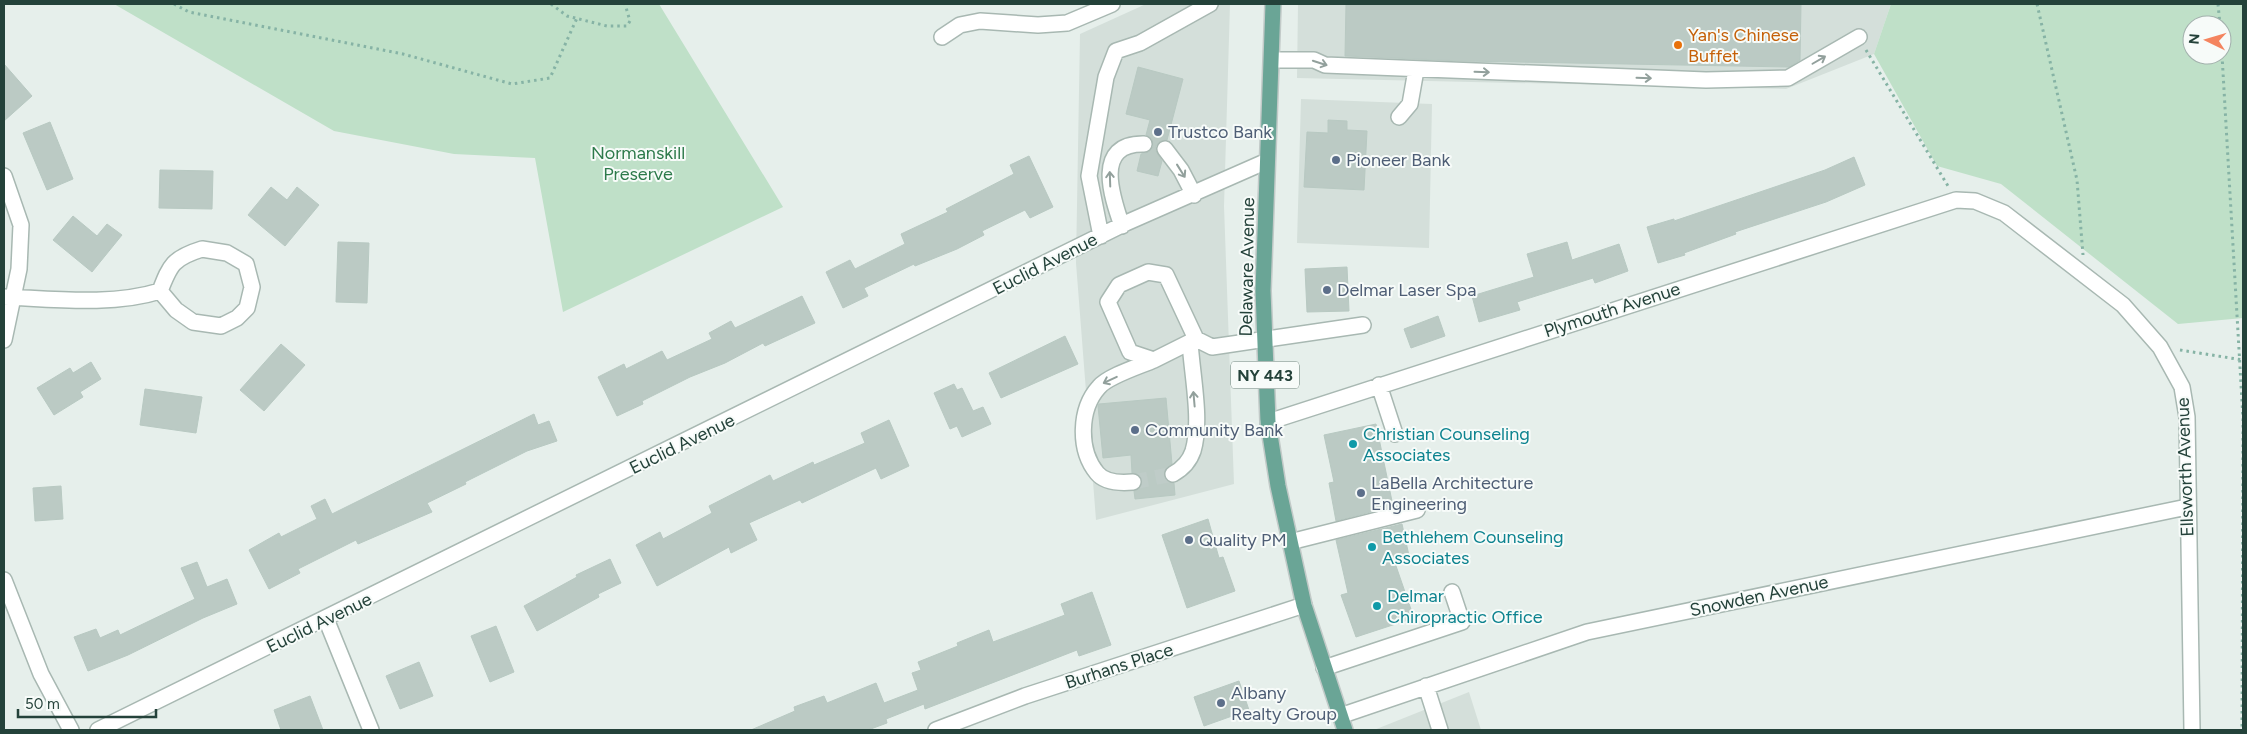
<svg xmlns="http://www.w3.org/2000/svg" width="2247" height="734" font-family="Figtree,sans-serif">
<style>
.built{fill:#d4dfda}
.green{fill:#bfe0c8;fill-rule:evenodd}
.building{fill:#bbcac4;stroke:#b8c9c2}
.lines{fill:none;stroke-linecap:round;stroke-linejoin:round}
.minor-tunnel{stroke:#bfccc8;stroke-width:15;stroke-dasharray:15 8;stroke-linecap:butt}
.minor-casing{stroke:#a8b8b2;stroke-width:18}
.major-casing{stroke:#c2cac8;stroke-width:18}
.path{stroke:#86b3a5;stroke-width:3;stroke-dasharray:2.5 4;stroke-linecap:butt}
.minor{stroke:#fff;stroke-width:15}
.major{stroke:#6aa596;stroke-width:15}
.oneway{stroke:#92a09c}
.food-dot{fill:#e8710a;stroke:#f7fbf9;stroke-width:2}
.service-dot{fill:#5c6f8a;stroke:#f7fbf9;stroke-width:2}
.culture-dot{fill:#0f9aa8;stroke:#f7fbf9;stroke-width:2}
.labels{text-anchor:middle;stroke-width:4;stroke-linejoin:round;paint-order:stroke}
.shield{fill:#f7fbf9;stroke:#637a73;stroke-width:1}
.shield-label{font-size:16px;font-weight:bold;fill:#24423a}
.food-label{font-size:18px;fill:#c56008;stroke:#f7fbf9;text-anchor:start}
.service-label{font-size:18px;fill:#4e5e75;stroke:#f7fbf9;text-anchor:start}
.park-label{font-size:18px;fill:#2d7a4b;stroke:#f7fbf9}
.street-label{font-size:18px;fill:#24423a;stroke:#f7fbf9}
.culture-label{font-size:18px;fill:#0d838f;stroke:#f7fbf9;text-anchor:start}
</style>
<rect width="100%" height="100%" fill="#e6efeb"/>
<path class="built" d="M1146,4H1230L1224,206L1234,484L1096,520L1076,263L1080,34Z
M1298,4H1891L1874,54L1786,89L1297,78Z
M1301,99L1432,104L1429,248L1297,243Z
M1469,692L1481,730H1374Z"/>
<path class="green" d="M114,4H659L783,207L563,312L535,158L454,154L334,131Z
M1891,4H2243V318L2178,324L2001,184L1937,166L1874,54ZM2192,25H2222V55H2192Z"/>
<path class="building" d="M1346,4H1801L1800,60L1789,67L1462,61L1345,56Z
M4,64L32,96L4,121Z
M1138,67L1183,79L1167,140L1160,141L1156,146V151L1162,161L1158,176L1137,171L1141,154L1149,152L1153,147L1152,139L1146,135L1150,120L1126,114Z
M1328,120L1347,121V130L1367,131L1364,190L1304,187L1307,132L1328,133Z
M50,122L73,179L47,190L23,133Z
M1029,156L1053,207L1030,218L1025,210L982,231L984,235L957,249L915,266L914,264L864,288L868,296L843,308L826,272L850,260L855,269L905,244L901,234L948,212L946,209L1014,174L1010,165Z
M1854,157L1865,185L1826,202L1735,232L1736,234L1684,253L1685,255L1658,263L1647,227L1674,219V221L1825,170Z
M160,170L213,171L212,209L159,208Z
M271,187L287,200L297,187L319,205L285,246L248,215Z
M73,216L97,236L107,224L122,235L92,272L53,240Z
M338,242L369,243L367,303L336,302Z
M1567,242L1572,260L1619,244L1628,271L1595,283L1593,278L1517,302L1520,310L1479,322L1472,296L1534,277L1527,254Z
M1347,267L1349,311L1307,312L1305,269Z
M802,296L815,323L765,346L763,343L725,363L690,377L642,401L643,404L617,416L598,377L624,364L626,369L662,351L667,360L712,339L709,333L731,321L735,328Z
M1438,316L1445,336L1411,348L1404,329Z
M1065,336L1078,364L1001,398L989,373Z
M281,344L305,365L264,411L240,390Z
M91,362L101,379L80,392L83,397L54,415L37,388L70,368L73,373Z
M954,384L957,390L962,388L973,411L983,407L991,424L962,437L957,426L950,429L934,393Z
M145,389L202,397L196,433L140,425Z
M1166,398L1172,464L1165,469L1164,475L1168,482L1174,483L1175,495L1135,499L1134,491L1141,487L1142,481L1138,474L1132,473L1131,455L1103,458L1098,406L1099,404Z
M534,414L538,425L549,421L557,441L527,451L465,482L466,484L427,503L432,512L358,544L356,540L298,569L300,573L269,589L249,550L279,533L281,537L317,519L311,506L325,499L332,514Z
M889,420L909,466L881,479L876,468L802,503L800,500L749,523L757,540L731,553L729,547L657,586L636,545L660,532L663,539L712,513L709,506L770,475L773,481L813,462L814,465L865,443L861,433Z
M1376,424L1393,506L1336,521L1329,483L1334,482L1324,435Z
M61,486L63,519L35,521L33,488Z
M1208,519L1219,558L1223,557L1235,591L1187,608L1162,535Z
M1402,524L1410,560L1395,563L1414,618L1356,637L1341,595L1348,593L1336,540Z
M610,559L621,583L598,594L599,597L537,631L524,606L577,577L576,575Z
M197,562L207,587L227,579L237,604L203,618L128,655L88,671L74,637L96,629L100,638L118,630L120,635L195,599L181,568Z
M1092,592L1111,645L1079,656L1077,650L925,709L924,704L886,719L887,723L868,730H751L795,711L794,707L824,696L827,703L876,683L884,703L918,690L912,673L921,670L918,662L958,646L957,643L989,630L993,642L1065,615L1061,604Z
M496,626L514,672L490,682L471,636Z
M419,662L433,696L400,709L386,676Z
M1239,681L1249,710L1204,726L1194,697Z
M310,696L323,730H281L274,710Z"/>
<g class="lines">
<path class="minor-tunnel" d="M1133,482L1173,474"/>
<defs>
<path id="minor" d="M942,37L960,25L980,21L1038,25L1067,23L1112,4
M1272,60H1314L1325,65L1706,80L1788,78L1859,37
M1399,117L1410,104L1416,70
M1165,149L1181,170L1194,195
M4,176L21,225L19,269L4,340
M1122,226C1112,197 1093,143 1144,144
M1101,236L1089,176L1106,77L1116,51L1140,43L1210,4
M202,249L227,253L246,264L252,287L247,308L237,318L221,326L193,322L176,310L160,291C170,265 173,258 202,249Z
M4,297C53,299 113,306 160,291
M1196,339L1166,275L1148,272L1119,285L1108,302L1130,352L1154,360L1196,339L1212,347L1363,325
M1379,385L1395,434
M1268,422L1956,200L1975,201L2004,213L2123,305L2160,347L2182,387L2187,417L2192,730
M1173,474C1182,469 1189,463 1193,451C1202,421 1192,375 1190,342
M1133,482C1122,483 1105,483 1097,473C1078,450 1079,409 1099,387C1108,376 1140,366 1154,360
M1290,542L1417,510
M4,580L41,674L71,730
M326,619L371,730
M1324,668L1462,622L1452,592
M1426,686L1440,730
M1340,716L1587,632L2187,507
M98,730L1126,223L1267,161
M936,730L1025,696L1304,605"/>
<path id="major" d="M1273,4L1263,291L1268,422L1278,486L1304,605L1345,730"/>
</defs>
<use href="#minor" class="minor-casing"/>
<use href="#major" class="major-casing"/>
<path class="path" d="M174,4L189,12L403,54L512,84L550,78L577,18
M551,4L567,16L607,26H627L630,21L625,4
M2037,4L2077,180L2083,255
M2218,4L2220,25
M1866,50L1948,186
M2222,55L2243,419L2242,730
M2180,350L2243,360"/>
<use href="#minor" class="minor"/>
<use href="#major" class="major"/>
</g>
<defs><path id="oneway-shaft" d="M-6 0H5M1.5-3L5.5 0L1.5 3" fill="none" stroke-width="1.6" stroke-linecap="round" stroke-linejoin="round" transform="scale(1.25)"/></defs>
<g class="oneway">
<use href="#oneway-shaft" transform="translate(1819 60) rotate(-30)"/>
<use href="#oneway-shaft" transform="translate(1320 63) rotate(18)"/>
<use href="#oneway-shaft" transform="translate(1482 72) rotate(2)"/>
<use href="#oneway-shaft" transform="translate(1644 78) rotate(2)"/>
<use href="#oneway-shaft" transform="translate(1181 171) rotate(58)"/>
<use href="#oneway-shaft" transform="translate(1110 179) rotate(-92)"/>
<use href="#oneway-shaft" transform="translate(1110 380) rotate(155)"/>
<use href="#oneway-shaft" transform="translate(1194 399) rotate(-95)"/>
</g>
<circle class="food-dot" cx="1678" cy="45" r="5"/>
<g class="service-dot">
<circle cx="1158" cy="132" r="5"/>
<circle cx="1336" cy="160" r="5"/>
<circle cx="1327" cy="290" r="5"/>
<circle cx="1135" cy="430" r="5"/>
<circle cx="1361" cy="493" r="5"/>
<circle cx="1189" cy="540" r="5"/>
<circle cx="1221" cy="703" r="5"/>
</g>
<g class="culture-dot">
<circle cx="1353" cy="444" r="5"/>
<circle cx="1372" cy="547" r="5"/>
<circle cx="1377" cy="606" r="5"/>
</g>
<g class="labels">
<rect class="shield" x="1231" y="361.5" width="68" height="27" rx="4"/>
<g class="shield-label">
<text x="1265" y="381">NY 443</text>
</g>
<g class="food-label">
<text x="1688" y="41">Yan's Chinese<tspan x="1688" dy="21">Buffet</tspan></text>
</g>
<g class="service-label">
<text x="1168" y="138">Trustco Bank</text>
<text x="1346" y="166">Pioneer Bank</text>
<text x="1337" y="296">Delmar Laser Spa</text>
<text x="1145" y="436">Community Bank</text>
<text x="1371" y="489">LaBella Architecture<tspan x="1371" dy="21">Engineering</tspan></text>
<text x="1199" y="546">Quality PM</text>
<text x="1231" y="699">Albany<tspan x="1231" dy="21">Realty Group</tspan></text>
</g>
<g class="park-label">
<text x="638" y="159">Normanskill<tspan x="638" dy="21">Preserve</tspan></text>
</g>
<g class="street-label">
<text transform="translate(1045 264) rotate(-27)" y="6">Euclid Avenue</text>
<text transform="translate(1247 267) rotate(-89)" y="6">Delaware Avenue</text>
<text transform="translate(1612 310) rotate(-18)" y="6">Plymouth Avenue</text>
<text transform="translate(682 444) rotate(-26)" y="6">Euclid Avenue</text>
<text transform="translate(2185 467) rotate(-92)" y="6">Ellsworth Avenue</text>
<text transform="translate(1759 596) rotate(-12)" y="6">Snowden Avenue</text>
<text transform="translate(319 623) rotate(-26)" y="6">Euclid Avenue</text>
<text transform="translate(1119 666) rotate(-18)" y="6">Burhans Place</text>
</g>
<g class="culture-label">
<text x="1363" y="440">Christian Counseling<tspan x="1363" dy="21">Associates</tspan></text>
<text x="1382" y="543">Bethlehem Counseling<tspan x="1382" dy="21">Associates</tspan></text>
<text x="1387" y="602">Delmar<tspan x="1387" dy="21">Chiropractic Office</tspan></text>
</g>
</g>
<rect width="2247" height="734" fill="none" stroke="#24423a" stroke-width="10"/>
<g transform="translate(2207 40) rotate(275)"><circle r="24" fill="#f7fbf9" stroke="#a3b1ad"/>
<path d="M0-4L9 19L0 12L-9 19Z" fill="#f4845f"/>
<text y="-8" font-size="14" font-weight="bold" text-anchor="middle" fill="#24423a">N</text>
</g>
<path d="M18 709v8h138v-8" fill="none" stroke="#24423a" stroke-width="2.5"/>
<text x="25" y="709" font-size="15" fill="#24423a" stroke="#f7fbf9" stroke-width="4" paint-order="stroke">50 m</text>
</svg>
